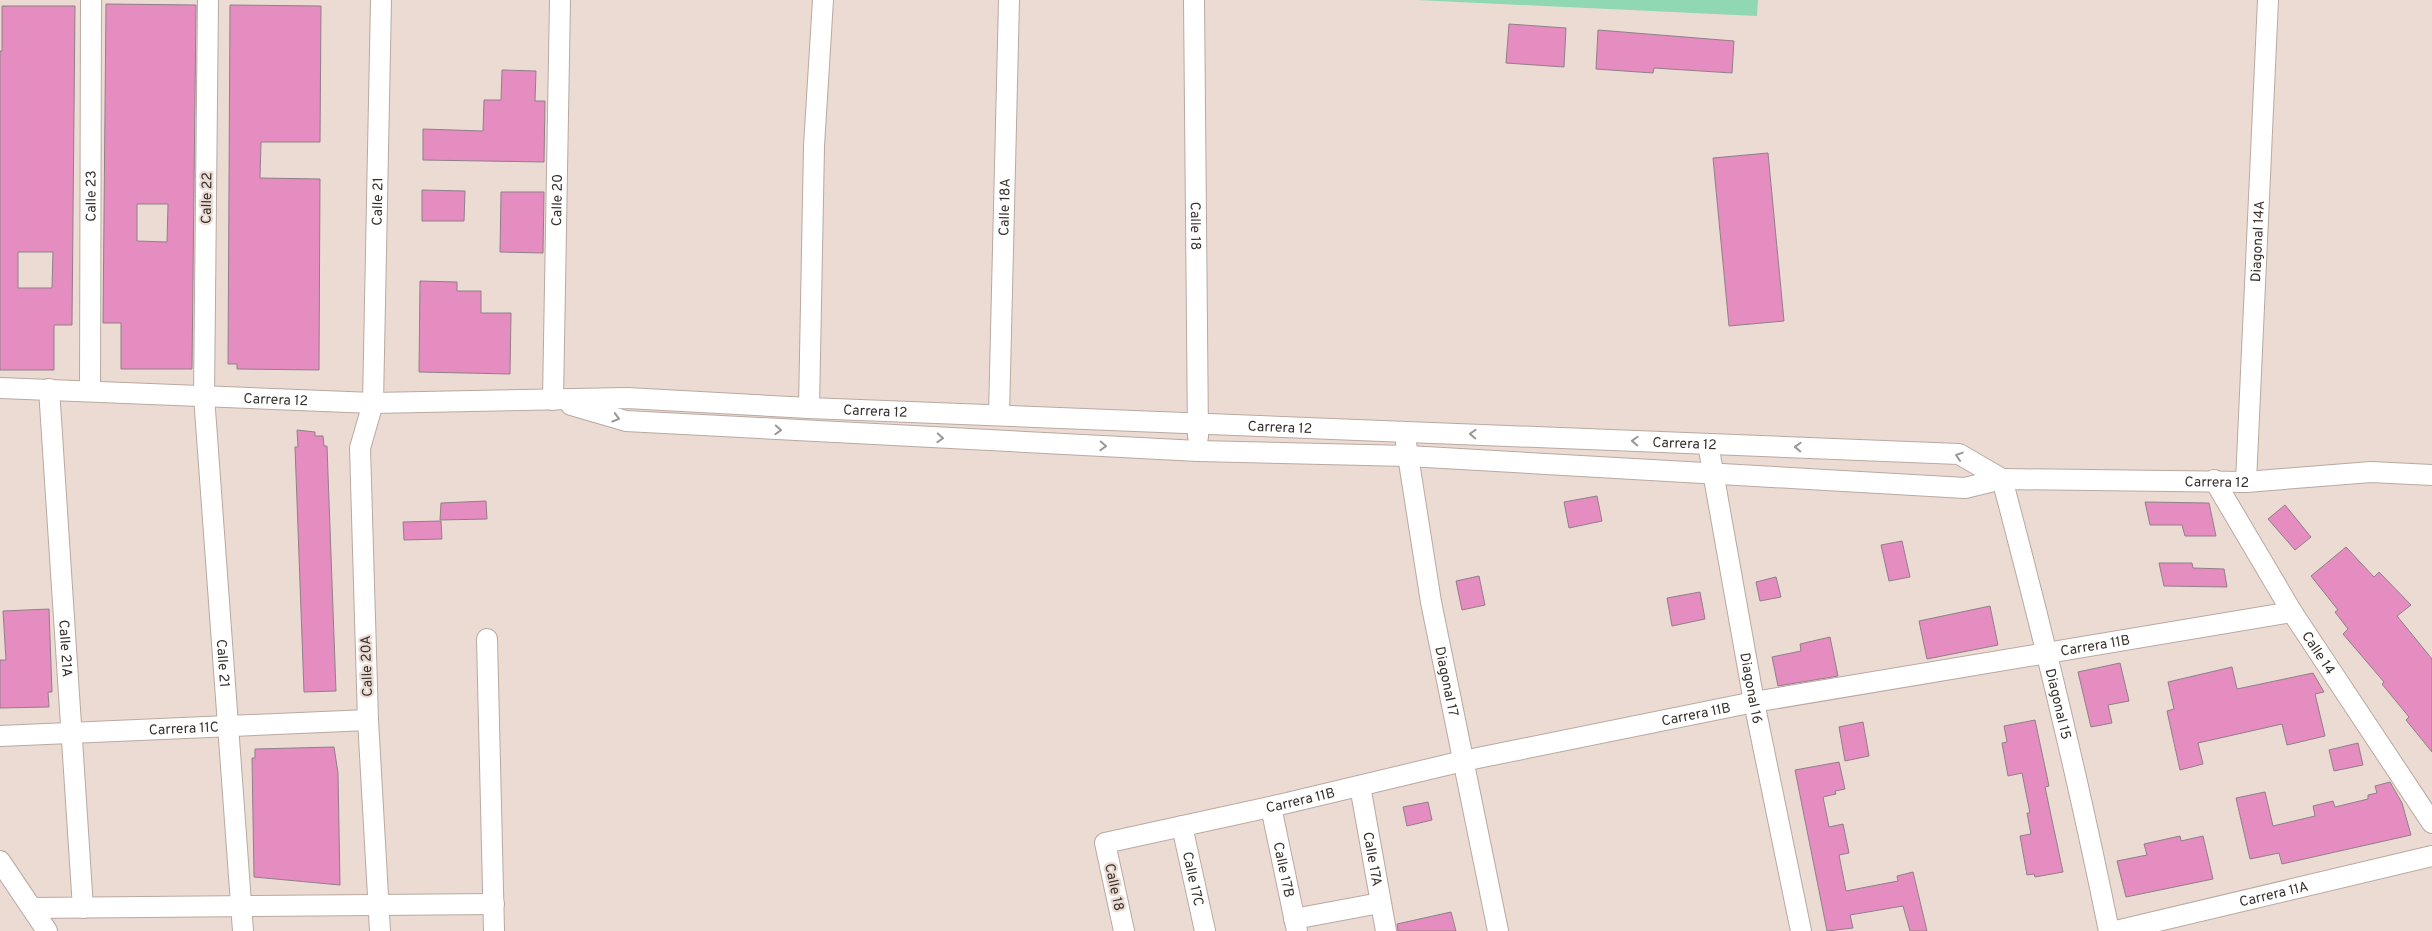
<svg xmlns="http://www.w3.org/2000/svg" width="2432" height="931" font-family="Overpass,sans-serif">
<style>
.green{fill:#8fd8b3}
.building{fill:#e58cc0;stroke:#8f8088;fill-rule:evenodd}
.lines{fill:none;stroke-linecap:round;stroke-linejoin:round}
.minor-casing{stroke:#b9a9a1;stroke-width:22}
.minor{stroke:#fff;stroke-width:20}
.oneway{stroke:#9a9896}
.labels{text-anchor:middle;stroke-width:4.5;stroke-linejoin:round;paint-order:stroke}
.street-label{font-size:14px;fill:#36302d;stroke:#ecdbd3}
</style>
<rect width="100%" height="100%" fill="#ecdbd3"/>
<path class="green" d="M1417,0H1758L1757,16Z"/>
<path class="building" d="M106,4L196,5L192,369H121V323H103ZM137,204H168L167,242L137,241Z
M230,5L321,6L320,142H261L260,178L320,179L319,370L237,369V364H228Z
M2,6H75L72,325H54V370H0V51H2ZM18,252H53L52,288H18Z
M1509,24L1566,28L1564,67L1506,63Z
M1598,30L1734,41L1732,73L1654,68L1653,73L1596,69Z
M502,70L536,71L535,101H545L544,162L423,160V129L483,131L484,100H501Z
M1768,153L1784,321L1729,326L1713,158Z
M422,190L465,191L464,221H422Z
M501,192H544L543,253L500,252Z
M420,281L457,282V291H481V313H511L510,374L419,372Z
M297,430L315,432V436H323L324,446H327L336,691L304,692L295,447H298Z
M1597,496L1602,521L1569,528L1564,502Z
M486,501L487,519L440,520L441,503Z
M2145,502L2209,503L2216,536H2185L2182,525H2150Z
M2285,505L2311,537L2295,550L2268,519Z
M441,521L442,539L404,540L403,522Z
M1902,541L1910,577L1889,581L1881,545Z
M2346,547L2374,577L2379,572L2411,605L2397,616L2432,659V752L2406,720L2409,717L2382,684L2384,682L2343,634L2348,629L2335,612L2338,610L2311,576Z
M2159,563H2192L2193,568L2224,569L2227,587L2164,586Z
M1479,576L1485,605L1462,610L1456,581Z
M1776,577L1781,597L1760,601L1756,582Z
M1700,592L1705,619L1672,626L1667,598Z
M1990,606L1998,645L1927,659L1919,621Z
M49,609L52,692H48L49,707L0,708V660H6L3,611Z
M1830,637L1838,676L1778,686L1772,657L1801,651L1800,644Z
M2120,663L2129,701L2108,705L2112,723L2091,727L2078,672Z
M2232,667L2237,689L2313,673L2324,692L2315,694L2325,736L2287,745L2282,724L2198,743L2203,764L2180,770L2167,711L2174,709L2168,682Z
M2035,720L2049,786L2045,787L2063,872L2035,877L2034,874L2027,875L2020,836L2031,834L2027,813H2030L2022,773L2008,776L2002,743L2007,742L2004,726Z
M1863,722L1869,756L1845,761L1839,727Z
M2358,743L2363,765L2334,771L2329,750Z
M334,747L338,773L340,885L254,877L252,758H255V749Z
M1839,762L1845,789L1835,791L1836,794L1823,797L1829,827L1843,824L1849,853L1839,855L1846,891L1898,881L1897,876L1913,872L1927,931H1910L1903,906L1850,915L1853,928L1827,931L1795,770Z
M2390,782L2402,803L2411,835L2282,864L2279,853L2250,859L2236,798L2265,792L2273,826L2315,816L2313,806L2333,801L2335,807L2368,799V795L2377,793L2375,786Z
M1428,802L1432,820L1407,826L1403,807Z
M2180,836L2181,841L2203,836L2213,879L2126,897L2117,861L2147,855L2144,844Z
M1451,912L1456,931H1398L1397,924Z"/>
<g class="lines">
<defs>
<g id="minor">
<path id="s1" d="M208,0L204,396L243,931"/>
<path id="s2" d="M1194,0L1198,437"/>
<path id="s3" d="M0,388L373,403L627,398L809,408L1959,454L2002,479"/>
<path id="s4" d="M49,389L83,908"/>
<path id="s5" d="M90,391L91,0"/>
<path id="s6" d="M553,400L560,0"/>
<path id="s7" d="M571,405L626,421L1198,451L1408,456L1965,488L2002,479L2246,482L2371,472L2432,475"/>
<path d="M809,408L814,146L823,0"/>
<path id="s8" d="M999,415L1009,0"/>
<path id="s9" d="M1406,443L1431,602L1498,931"/>
<path id="s10" d="M1708,444L1754,702L1801,931"/>
<path id="s11" d="M2002,479C2042,629 2078,778 2109,931"/>
<path id="s12" d="M2214,480L2292,612L2432,823"/>
<path id="s13" d="M2246,482L2268,0"/>
<path d="M487,639L494,931"/>
<path id="s14" d="M0,736L368,720"/>
<path id="s15" d="M1360,786L1386,931"/>
<path id="s16" d="M1271,807L1297,931"/>
<path id="s17" d="M1182,826L1205,931"/>
<path d="M0,861L47,931"/>
<path d="M32,908L494,904"/>
<path d="M1294,919L1380,903"/>
<path id="s18" d="M380,931L368,720L360,448L373,403L381,0"/>
<path id="s19" d="M1124,931L1105,843L1283,804L1463,761L1754,702L2292,612"/>
<path id="s20" d="M2116,931L2432,856"/>
</g>
</defs>
<use href="#minor" class="minor-casing"/>
<use href="#minor" class="minor"/>
</g>
<defs><path id="oneway-chevron" d="M-2-3.5L2.5 0L-2 3.5" fill="none" stroke-width="1.6" stroke-linecap="round" stroke-linejoin="round" transform="scale(1.25)"/></defs>
<g class="oneway">
<use href="#oneway-chevron" transform="translate(616 418) rotate(16)"/>
<use href="#oneway-chevron" transform="translate(778 430) rotate(3)"/>
<use href="#oneway-chevron" transform="translate(1473 434) rotate(-178)"/>
<use href="#oneway-chevron" transform="translate(940 438) rotate(3)"/>
<use href="#oneway-chevron" transform="translate(1635 441) rotate(-178)"/>
<use href="#oneway-chevron" transform="translate(1103 446) rotate(3)"/>
<use href="#oneway-chevron" transform="translate(1798 447) rotate(-178)"/>
<use href="#oneway-chevron" transform="translate(1959 456) rotate(-162)"/>
</g>
<g class="labels">
<g class="street-label">
<text dy="5" stroke="none"><textPath href="#s5" startOffset="195">Calle 23</textPath></text>
<text transform="translate(206 198) rotate(-89)" y="5">Calle 22</text>
<text dy="5" stroke="none"><textPath href="#s6" startOffset="200">Calle 20</textPath></text>
<text dy="5" stroke="none"><textPath href="#s18" startOffset="732">Calle 21</textPath></text>
<text dy="5" stroke="none"><textPath href="#s8" startOffset="208">Calle 18A</textPath></text>
<text dy="5" stroke="none"><textPath href="#s2" startOffset="226">Calle 18</textPath></text>
<text dy="5" stroke="none"><textPath href="#s13" startOffset="241">Diagonal 14A</textPath></text>
<text dy="5" stroke="none"><textPath href="#s3" startOffset="276">Carrera 12</textPath></text>
<text dy="5" stroke="none"><textPath href="#s3" startOffset="876">Carrera 12</textPath></text>
<text dy="5" stroke="none"><textPath href="#s3" startOffset="1281">Carrera 12</textPath></text>
<text dy="5" stroke="none"><textPath href="#s3" startOffset="1686">Carrera 12</textPath></text>
<text dy="5" stroke="none"><textPath href="#s7" startOffset="1651">Carrera 12</textPath></text>
<text dy="5" stroke="none"><textPath href="#s19" startOffset="1100">Carrera 11B</textPath></text>
<text dy="5" stroke="none"><textPath href="#s4" startOffset="260">Calle 21A</textPath></text>
<text dy="5" stroke="none"><textPath href="#s12" startOffset="202">Calle 14</textPath></text>
<text dy="5" stroke="none"><textPath href="#s1" startOffset="664">Calle 21</textPath></text>
<text transform="translate(366 666) rotate(-92)" y="5">Calle 20A</text>
<text dy="5" stroke="none"><textPath href="#s9" startOffset="242">Diagonal 17</textPath></text>
<text dy="5" stroke="none"><textPath href="#s10" startOffset="248">Diagonal 16</textPath></text>
<text dy="5" stroke="none"><textPath href="#s11" startOffset="232">Diagonal 15</textPath></text>
<text dy="5" stroke="none"><textPath href="#s19" startOffset="695">Carrera 11B</textPath></text>
<text dy="5" stroke="none"><textPath href="#s14" startOffset="184">Carrera 11C</textPath></text>
<text dy="5" stroke="none"><textPath href="#s19" startOffset="290">Carrera 11B</textPath></text>
<text dy="5" stroke="none"><textPath href="#s15" startOffset="74">Calle 17A</textPath></text>
<text dy="5" stroke="none"><textPath href="#s16" startOffset="64">Calle 17B</textPath></text>
<text dy="5" stroke="none"><textPath href="#s17" startOffset="54">Calle 17C</textPath></text>
<text transform="translate(1115 887) rotate(78)" y="5">Calle 18</text>
<text dy="5" stroke="none"><textPath href="#s20" startOffset="162">Carrera 11A</textPath></text>
</g>
</g>
</svg>
